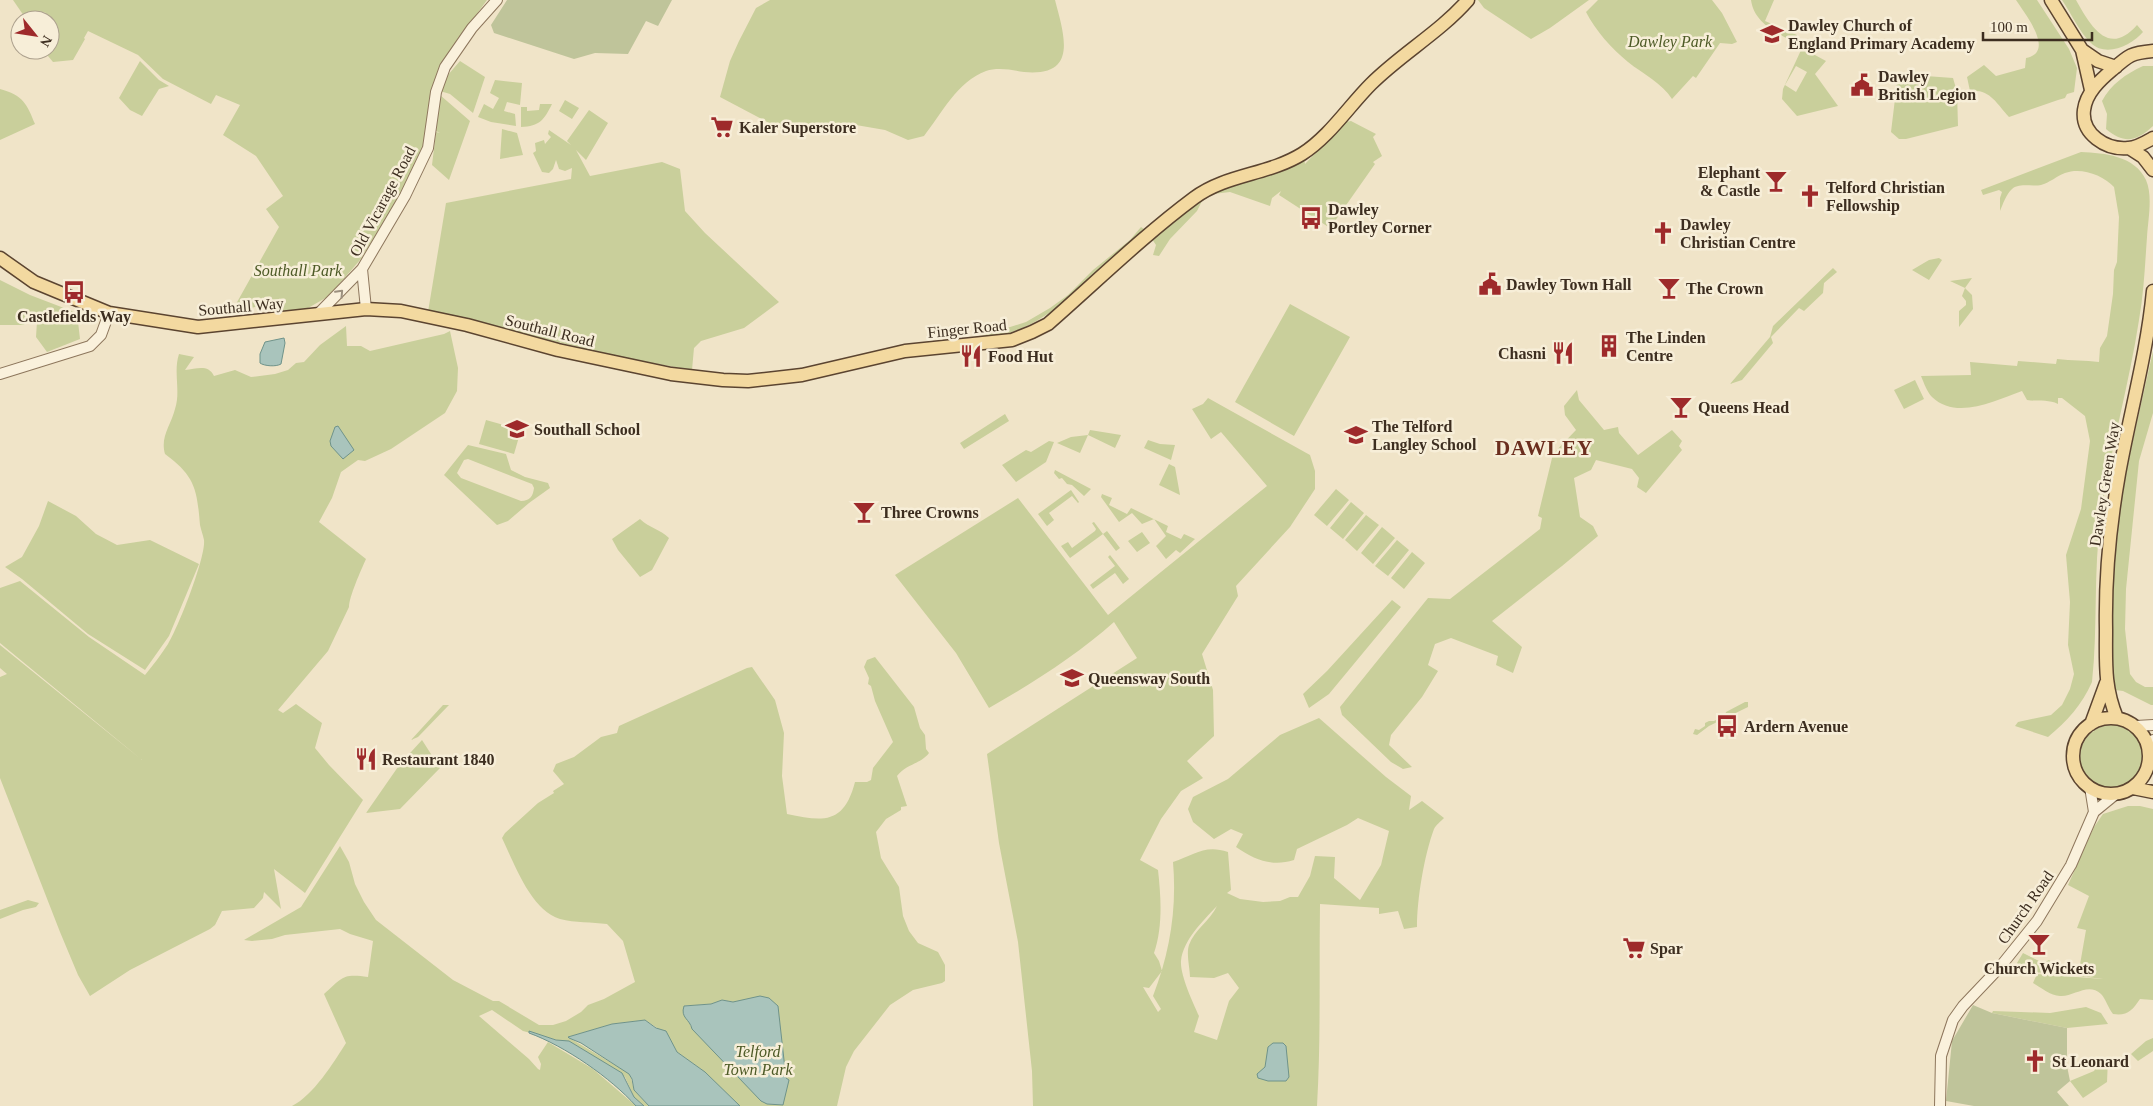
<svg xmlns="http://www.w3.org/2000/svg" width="2153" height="1106" font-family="Georgia,serif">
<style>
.green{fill:#c9cf9b;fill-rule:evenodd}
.cemetery{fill:#bfc49a}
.water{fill:#a9c4bc;stroke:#6f938a}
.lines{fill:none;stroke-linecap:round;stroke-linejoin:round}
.minor-casing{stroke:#8d765c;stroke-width:12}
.major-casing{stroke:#5b4430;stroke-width:15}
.minor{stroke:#faf1dc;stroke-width:10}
.major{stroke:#f3d9a0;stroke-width:12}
.oneway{stroke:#9c907e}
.labels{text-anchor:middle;stroke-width:5;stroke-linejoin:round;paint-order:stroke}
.poi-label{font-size:16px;font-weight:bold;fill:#3d2e20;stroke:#f7eed8;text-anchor:start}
.park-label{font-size:16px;font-style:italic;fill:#4d5a26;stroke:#f7eed8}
.street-label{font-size:16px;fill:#3d2e20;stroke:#f7eed8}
.district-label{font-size:21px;font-weight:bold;letter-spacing:1px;fill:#6b2e1e;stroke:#f7eed8}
</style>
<rect width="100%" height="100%" fill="#f0e4c8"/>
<path class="green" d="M13,0H487L447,55L432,87L423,146L402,192L360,260L329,296L294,316L274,319L267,304L231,313L279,227L266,209L283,196L256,156L223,135L240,105L216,95L211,104L163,79L138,55L88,31L84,38L85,39L73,60L53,62L48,56L47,50H50V20L24,16Z
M770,0H1055C1064,35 1079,77 1024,72C1012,70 998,67 986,71C957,82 942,113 924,136L908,140L885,130L856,125L786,132L720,97L730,61L739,41L756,8Z
M1478,0H1589L1550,28L1531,39L1484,8Z
M1598,0H1712L1722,13L1737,42L1732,44L1720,43L1696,78L1693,76L1672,99C1662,83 1643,74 1628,62C1612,49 1595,30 1586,12Z
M1751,0H1774L1765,21L1797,35L1795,43C1777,33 1754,23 1751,0Z
M2016,0H2037L2069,49L2077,68L2074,92L2067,94L2065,98L2058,100L2009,117C1996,103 1990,89 1970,91L1967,77L1984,65L1996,76L2025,68L2026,58C2056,52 2025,14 2016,0Z
M2062,0H2076C2091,27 2109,57 2137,25L2143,32C2132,45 2106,58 2091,43C2080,33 2071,13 2062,0Z
M1802,48L1826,61L1815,74L1838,106L1797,116L1782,99L1783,89ZM1796,66L1807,72L1796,92L1785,85Z
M140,61L159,80L169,86L159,89L142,116L130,110L119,98Z
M460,61L485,77L473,113L450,94L440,91L441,83Z
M2143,66H2153V126C2136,142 2124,144 2106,129L2107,114L2102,101C2111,84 2126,74 2143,66Z
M1898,74L1953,78L1957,92L1958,126L1906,139H1899L1891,132Z
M495,80L522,83L520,105L507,102L504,111L515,114L516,126L491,122L478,117L484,104L493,109L499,98L490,93Z
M0,89C23,95 27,104 35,124L0,140Z
M440,95L470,121L449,180L432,165L436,132L440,133L436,131Z
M565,100L579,108L572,119L559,111Z
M540,104H552C544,120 540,126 521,127V107H527V111L539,110Z
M589,110L608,123L586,160L576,150L590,176L662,162L680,169L685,211L705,233L779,302L744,328L701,341L694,348L692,370L635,360L428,312L446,203L571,179L572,168L565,171L559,169L556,160L553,169L549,173L542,172L533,153L536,151L535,143L544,140L545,144L551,137L548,134L549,130L571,145L567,141Z
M1351,121L1376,134L1373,137L1382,156L1373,162L1375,164L1330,228L1279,195L1281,191L1272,198L1270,206L1230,192L1213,194L1202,201L1197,211L1170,239L1159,256L1153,255L1156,245L1152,239L1194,198L1303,153L1305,164L1345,122Z
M502,129L517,133L523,155L500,159Z
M2081,152C2105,153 2135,156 2146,180C2153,196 2148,220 2147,237C2145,264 2144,292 2139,320C2129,385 2110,450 2101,516C2093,572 2098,627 2092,682C2082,705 2067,721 2048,737L2015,726L2018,722L2051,715L2062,705L2070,689L2074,674L2068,645L2070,602L2066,555L2081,509L2090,441L2085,416L2062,398H2058V404C2048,399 2038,402 2027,400L2022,391C1996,400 1957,421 1932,397C1927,392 1924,383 1921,376L1971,375L1970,362L2017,366L2018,361L2056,364L2057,359C2072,361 2085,360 2099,362L2100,348L2107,336L2113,294L2114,270L2117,262L2119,217L2114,187C2103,175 2081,167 2065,173C2057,176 2049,183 2041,185C2031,187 2018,182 2011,190C2006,195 2003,204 2000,211V198L2002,192L1999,190L1983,195L1981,190Z
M1141,227L1147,231C1107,266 1055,321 1003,335C994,338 982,337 972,339L1026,322L1050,308L1068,295L1093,270L1130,240Z
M1939,258L1942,260L1929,280L1912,270L1929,260Z
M1833,268L1837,272L1824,283L1823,293L1804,311L1799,308L1771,337L1773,343L1742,380L1730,384L1770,337L1773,326Z
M1972,278L1965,288L1972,295L1973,309L1959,327V311L1966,305V301L1962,296L1965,288L1950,281Z
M0,280L30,295L77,313L80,339L47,352L36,337L37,322L28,320L24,325H0Z
M1290,304L1350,337L1294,436L1235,402Z
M346,326L347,346H361L370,351L444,334L450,331L458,368L457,391L445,413L391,449L365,461L358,460L341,472L332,498L319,522L366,559C361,570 349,597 349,607L328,651L278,710L283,713L296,704L322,723L315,748L329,765L363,800L305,893L274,869L281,909L264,892L263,898L254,908L222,911L215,925L210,929L130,970L90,996L78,975L60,932L0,778V677L7,674L0,668V645L142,760L0,643V588L20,581L89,637L145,675C153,665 161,655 168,644C178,628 206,557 204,540C203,535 201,530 200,525C197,489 195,476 165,454C160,437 171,425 175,409C181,391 173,372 179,354L194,357L185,370C197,369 208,364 214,376L235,370L251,377L275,374L288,370L296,363L304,362L320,345Z
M2153,351V413L2139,461L2126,589L2125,629L2130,674L2136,682L2145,687H2153V705H2151L2123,691L2115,690L2112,685C2111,620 2111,552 2123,488C2132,442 2143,396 2153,351Z
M1915,380L1924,399L1904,409L1894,390Z
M1577,390L1579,400L1604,430L1618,427L1619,433L1638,455L1672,430L1682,441L1679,446L1682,450L1646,493L1637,487L1639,478L1632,469L1596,460L1591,470L1574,478L1580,517L1593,526L1598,536L1562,566L1492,621L1522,647L1513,673L1496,665L1498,656L1451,638L1435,644L1428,665L1438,671L1422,697L1391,735L1389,745L1412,767L1403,769L1391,762L1342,715L1340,707L1428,598L1450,599L1540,529L1542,518L1538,516L1553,454L1576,430L1565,415L1564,406Z
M1208,398L1310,455L1315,471V489L1290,527L1236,586L1238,596L1202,654L1213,690L1214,736L1187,761L1203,778L1181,791L1161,819L1140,860L1158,870C1161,897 1163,927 1154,953L1159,961L1162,971L1149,988L1143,987L1158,1012L1161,1009L1153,996C1170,952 1177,909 1173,862C1194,855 1205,844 1228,852L1231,890L1227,893L1240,899L1263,902L1280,901L1290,897H1298L1310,876L1315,856L1335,857L1334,878L1360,900L1381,865L1389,831L1358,818L1347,825L1297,849L1294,860C1272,867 1255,860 1236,847L1243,834L1231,829L1214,839L1193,822L1188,809L1193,797L1228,779L1280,735L1319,718L1386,777L1411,796L1409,810L1422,801L1444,818C1441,821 1436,825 1434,829C1424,856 1417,899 1417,927L1404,929L1398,911L1379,914V908L1320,904C1319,971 1321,1039 1317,1106H1033L1032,1071L1018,942L999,843L987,754L1137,658L1114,622C1077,655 1033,683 989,708L956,653L895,575L1018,498L1108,615L1267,486L1221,432L1211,439L1192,409L1203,404ZM1217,906C1210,921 1194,930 1189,945C1186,954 1190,968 1190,977L1214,978L1228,973L1239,988L1229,1001L1217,1040L1194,1032L1199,1016C1193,1003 1180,975 1181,961C1183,940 1203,921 1217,906Z
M1005,414L1009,421L964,449L960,443Z
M486,420L521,430L514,454L479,444Z
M1090,430L1121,435L1115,448L1088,435L1080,453L1057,443L1071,437L1088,435Z
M1148,440L1160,444L1175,445L1171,460L1144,448Z
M1049,441L1054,442L1046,462L1016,482L1002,465L1026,450L1031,452Z
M468,445L506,454L511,470L525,477L548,483L550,488L529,503L508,521L497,525L444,475ZM468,459L532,484L534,488C533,496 530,501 521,501L461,478L457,473L464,460Z
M1169,464L1175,467L1180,495L1159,485Z
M1055,470L1091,489L1084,496L1072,485L1067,484L1062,478L1059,479L1054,473Z
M1336,489L1349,500L1327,526L1314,515Z
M1071,490L1079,502L1078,503L1072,496L1049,513L1054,520L1047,526L1038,514Z
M1102,494L1112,498L1109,505L1127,514L1131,508L1168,526L1166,532L1181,539L1184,534L1195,539L1180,553L1176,550L1166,559L1156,546L1166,536L1154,519L1142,524L1132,513L1119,522L1101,497Z
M48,501L76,516L96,534L117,545L150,540L199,564L169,636L145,670L88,634L22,579L5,567L22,557L39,526Z
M1351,502L1364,513L1343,539L1330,528Z
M1366,515L1379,525L1357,551L1345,540Z
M640,519C649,528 660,529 669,538L652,570L640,577L618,550L612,539Z
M1094,522L1103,534L1107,531L1120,548L1116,551L1103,534L1070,558L1061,546L1068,542L1072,548L1095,531L1096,529L1092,523Z
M1382,527L1395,538L1373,564L1361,553Z
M1142,532L1150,543L1137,552L1128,541Z
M1397,540L1409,550L1388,576L1375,566Z
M1412,552L1425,563L1404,589L1391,578Z
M1110,555L1129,579L1123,584L1115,573L1093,589L1090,585L1115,566L1108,557Z
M1392,600L1401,607L1329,694L1309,708L1303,694L1327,671Z
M875,657L914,707L920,728L925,735L926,749L929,753C921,764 906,764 897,776L907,806L901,807V810L886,819L876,832L881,858L899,887L903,916L909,931L918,943L938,952L945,965V981L942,983L913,990L890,1005L854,1051L846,1067L837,1106H682L701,1069L677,1052L668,1035L645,1020L612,1024L568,1037L630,1074L634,1090L649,1106H644L634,1097L625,1077L576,1045L523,1031L492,1010L479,1016L529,1059L538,1069L540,1070L541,1064L538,1057L548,1042L593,1069L636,1106H292C313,1096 334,1062 346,1043L324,994C342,978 342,973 368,977L373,941L350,934L340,929L285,935L272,939L252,941L244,940L301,907L340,846L349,862L355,884L364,902L376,920L453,980L493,1001H499L539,1025H553L566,1021L581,1012L588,1005L604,999L635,982L623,941L607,924C592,922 575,923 560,919C531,911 514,863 502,838L505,833L538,803L554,793L553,791L564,784L553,771L556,764L574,757L601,737L617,733L619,726L747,668L752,667L775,700L784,733L782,776L787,814C824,822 844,824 855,782H867L871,780L873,768L893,742L875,701L871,686L868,684L869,678L864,667L867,660ZM722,1000L733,1002L692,1029L684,1006L711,1004Z
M1745,702H1748V707L1709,726L1697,735L1693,734L1695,729L1699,730L1705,726V723L1709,721H1714L1725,715L1726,712Z
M443,705H449L418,737L411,740Z
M2080 757a32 32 0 1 1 64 0a32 32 0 1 1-64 0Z
M422,740L440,768L400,809L366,813L400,764Z
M2128,806H2140L2153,809V1000L2140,999C2132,1011 2127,1016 2113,1014C2108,1008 2106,999 2101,994C2088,982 2074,997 2060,996C2051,996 2040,987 2033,983L2037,974L2103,979L2078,976L2086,930L2077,928L2089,896L2068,885L2094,827L2103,814Z
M28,900L39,903L36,907L23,910L0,919V910Z
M2023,953L2043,963L2049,960L2053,963L2052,972C2038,973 2028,974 2017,963Z
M2086,1007L2101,1013L2108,1024L2067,1028L1992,1013L1993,1011L2050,1013Z
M2153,1038V1051L2138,1061L2131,1054L2146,1041Z
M2108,1059L2107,1082L2083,1098L2070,1081L2094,1071L2101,1060Z"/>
<path class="cemetery" d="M507,0H672L658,26L646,21L628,54L595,53L574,59L494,33L491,25Z
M1973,1005L1992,1013L2067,1028V1066L2070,1081L2057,1092L2069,1106H1974L1946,1101L1952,1041Z"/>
<path class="water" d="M284,338L285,343L281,364C276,367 264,366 260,363V354L265,342Z
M338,426L354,450L343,459L331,446L330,441L335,427Z
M760,996L769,998L778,1006L786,1078L789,1080L783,1105L767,1104L761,1101L692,1029C690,1019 680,1018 684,1006L711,1004L722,1000L733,1002Z
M645,1020L656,1028L666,1031L677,1052L705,1072L740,1106H649L634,1090L632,1079L629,1074L581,1043L569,1038L568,1037L612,1024Z
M529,1031L556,1040L569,1041L622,1073L634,1097L644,1106H636C611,1078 565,1046 529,1033Z
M1273,1043H1283L1286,1046L1289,1077L1286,1081H1268L1258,1078L1257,1074L1265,1067L1268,1047Z"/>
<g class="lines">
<defs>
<path id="minor" d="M362,269L366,309
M317,315L362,269L405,196L428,148L436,92L445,67L472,28L497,0
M0,374L90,346L101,335L109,313
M2136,726L2153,725
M2149,747L2153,740
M2090,787L2094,812
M1940,1106L1941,1056L1953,1020L1963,1006L2000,967L2037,921L2071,865L2094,812L2116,794"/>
<path id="major" d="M2051,0L2082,50L2091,90
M2082,50L2098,61L2116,67
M2153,51C2131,53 2129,55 2112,70C2100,80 2086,93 2084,110C2081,134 2106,150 2128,148C2136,148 2146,142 2153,138
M2129,148L2143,157L2153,170
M0,258L34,282L109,313L198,327L366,309L401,311L467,325L558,350L671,374L723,380L748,381L802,375L905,351L1012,340L1032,332L1048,324C1096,282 1143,236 1194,198C1226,174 1268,175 1302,154C1329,137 1349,106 1371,84C1401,54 1440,32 1468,0
M2117,718C2104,687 2106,662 2106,629C2105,577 2110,525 2119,474C2130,413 2147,353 2153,291
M2073 756a38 38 0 1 1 76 0a38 38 0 1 1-76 0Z
M2091,724L2106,683
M2133,788L2153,792"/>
</defs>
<use href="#minor" class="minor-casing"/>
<use href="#major" class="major-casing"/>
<use href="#minor" class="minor"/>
<use href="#major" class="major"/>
</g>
<defs><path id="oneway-chevron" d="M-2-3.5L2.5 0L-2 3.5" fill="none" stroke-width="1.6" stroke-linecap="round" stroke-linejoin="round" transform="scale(1.25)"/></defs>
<use class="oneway" href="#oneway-chevron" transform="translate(340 293) rotate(-47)"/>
<defs>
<symbol id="school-bare" viewBox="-9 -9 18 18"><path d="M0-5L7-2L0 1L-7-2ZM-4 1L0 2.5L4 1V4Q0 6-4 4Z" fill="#9e2a2b" stroke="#f7eed8" stroke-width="2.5" paint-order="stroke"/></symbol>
<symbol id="civic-bare" viewBox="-9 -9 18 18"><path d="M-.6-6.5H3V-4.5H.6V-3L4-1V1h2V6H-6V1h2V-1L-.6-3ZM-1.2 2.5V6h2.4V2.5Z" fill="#9e2a2b" stroke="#f7eed8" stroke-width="2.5" paint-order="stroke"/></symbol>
<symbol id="supermarket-bare" viewBox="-9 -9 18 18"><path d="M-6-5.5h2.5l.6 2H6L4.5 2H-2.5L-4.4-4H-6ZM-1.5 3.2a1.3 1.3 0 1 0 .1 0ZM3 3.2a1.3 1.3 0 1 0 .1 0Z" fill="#9e2a2b" stroke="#f7eed8" stroke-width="2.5" paint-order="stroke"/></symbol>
<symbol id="bar-bare" viewBox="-9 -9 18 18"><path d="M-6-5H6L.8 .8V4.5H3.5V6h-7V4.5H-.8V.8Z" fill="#9e2a2b" stroke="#f7eed8" stroke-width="2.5" paint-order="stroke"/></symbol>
<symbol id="church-bare" viewBox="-9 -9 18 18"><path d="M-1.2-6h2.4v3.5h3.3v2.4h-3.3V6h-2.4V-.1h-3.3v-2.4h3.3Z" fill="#9e2a2b" stroke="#f7eed8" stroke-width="2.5" paint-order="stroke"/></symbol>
<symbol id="bus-bare" viewBox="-9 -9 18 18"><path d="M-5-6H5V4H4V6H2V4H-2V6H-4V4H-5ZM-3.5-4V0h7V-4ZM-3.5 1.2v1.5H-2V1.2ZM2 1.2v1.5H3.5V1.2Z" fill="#9e2a2b" stroke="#f7eed8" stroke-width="2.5" paint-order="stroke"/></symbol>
<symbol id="building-bare" viewBox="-9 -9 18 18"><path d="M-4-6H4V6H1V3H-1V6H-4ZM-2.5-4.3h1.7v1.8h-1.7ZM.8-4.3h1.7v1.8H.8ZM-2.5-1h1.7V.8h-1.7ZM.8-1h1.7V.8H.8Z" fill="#9e2a2b" stroke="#f7eed8" stroke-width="2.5" paint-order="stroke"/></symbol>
<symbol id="restaurant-bare" viewBox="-9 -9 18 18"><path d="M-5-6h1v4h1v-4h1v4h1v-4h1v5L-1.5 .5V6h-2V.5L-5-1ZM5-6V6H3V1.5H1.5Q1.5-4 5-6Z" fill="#9e2a2b" stroke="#f7eed8" stroke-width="2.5" paint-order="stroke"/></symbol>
</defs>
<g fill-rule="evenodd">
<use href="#school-bare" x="1756" y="18" width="32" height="32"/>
<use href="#civic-bare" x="1846" y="69" width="32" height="32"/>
<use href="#supermarket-bare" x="706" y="111" width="32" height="32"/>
<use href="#bar-bare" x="1760" y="165" width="32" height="32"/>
<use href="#church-bare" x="1794" y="180" width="32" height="32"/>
<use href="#bus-bare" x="1295" y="202" width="32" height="32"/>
<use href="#church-bare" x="1647" y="217" width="32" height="32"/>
<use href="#civic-bare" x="1474" y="268" width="32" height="32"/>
<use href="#bar-bare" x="1653" y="272" width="32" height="32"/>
<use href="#bus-bare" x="58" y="276" width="32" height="32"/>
<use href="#building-bare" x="1593" y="330" width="32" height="32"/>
<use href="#restaurant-bare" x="1547" y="337" width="32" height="32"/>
<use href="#restaurant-bare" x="955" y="340" width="32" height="32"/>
<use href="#bar-bare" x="1665" y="391" width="32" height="32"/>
<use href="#school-bare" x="501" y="413" width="32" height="32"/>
<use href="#school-bare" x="1340" y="419" width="32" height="32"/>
<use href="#bar-bare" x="848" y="496" width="32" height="32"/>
<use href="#school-bare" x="1056" y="662" width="32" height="32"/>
<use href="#bus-bare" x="1711" y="710" width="32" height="32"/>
<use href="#restaurant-bare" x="350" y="743" width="32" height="32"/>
<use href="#bar-bare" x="2023" y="928" width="32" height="32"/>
<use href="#supermarket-bare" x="1618" y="932" width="32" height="32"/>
<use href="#church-bare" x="2019" y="1045" width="32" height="32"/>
</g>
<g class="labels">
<g class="poi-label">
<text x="1788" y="31">Dawley Church of<tspan x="1788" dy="18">England Primary Academy</tspan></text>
<text x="1878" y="82">Dawley<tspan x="1878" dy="18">British Legion</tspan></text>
<text x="739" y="133">Kaler Superstore</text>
<text x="1760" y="178" text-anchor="end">Elephant<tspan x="1760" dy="18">&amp; Castle</tspan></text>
<text x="1826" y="193">Telford Christian<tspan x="1826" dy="18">Fellowship</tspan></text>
<text x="1328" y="215">Dawley<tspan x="1328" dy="18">Portley Corner</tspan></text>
<text x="1680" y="230">Dawley<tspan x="1680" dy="18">Christian Centre</tspan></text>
<text x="1506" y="290">Dawley Town Hall</text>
<text x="1686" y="294">The Crown</text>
<text x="74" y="322" text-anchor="middle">Castlefields Way</text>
<text x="1626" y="343">The Linden<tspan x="1626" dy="18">Centre</tspan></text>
<text x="1546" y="359" text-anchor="end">Chasni</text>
<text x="988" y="362">Food Hut</text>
<text x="1698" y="413">Queens Head</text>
<text x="1372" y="432">The Telford<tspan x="1372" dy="18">Langley School</tspan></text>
<text x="534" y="435">Southall School</text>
<text x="881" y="518">Three Crowns</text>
<text x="1088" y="684">Queensway South</text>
<text x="1744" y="732">Ardern Avenue</text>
<text x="382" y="765">Restaurant 1840</text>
<text x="1650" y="954">Spar</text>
<text x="2039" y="974" text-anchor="middle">Church Wickets</text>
<text x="2052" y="1067">St Leonard</text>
</g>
<g class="park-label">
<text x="1670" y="47">Dawley Park</text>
<text x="298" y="276">Southall Park</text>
<text x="758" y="1057">Telford<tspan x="758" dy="18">Town Park</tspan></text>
</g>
<g class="street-label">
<text transform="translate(382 201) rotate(-62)" y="6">Old Vicarage Road</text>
<text transform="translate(241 306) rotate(-5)" y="6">Southall Way</text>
<text transform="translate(967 328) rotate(-6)" y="6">Finger Road</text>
<text transform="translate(550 330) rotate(14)" y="6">Southall Road</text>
<text transform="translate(2104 484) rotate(-81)" y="6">Dawley Green Way</text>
<text transform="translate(2025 907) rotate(-55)" y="6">Church Road</text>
</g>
<g class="district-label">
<text x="1544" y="455">DAWLEY</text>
</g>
</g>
<g transform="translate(35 35) rotate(120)"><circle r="24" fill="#f7eed8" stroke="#ada18e"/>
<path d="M0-4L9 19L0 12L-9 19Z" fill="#9e2a2b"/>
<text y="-8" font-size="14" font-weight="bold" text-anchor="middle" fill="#3d2e20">N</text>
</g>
<path d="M1983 32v8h109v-8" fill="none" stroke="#3d2e20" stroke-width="2.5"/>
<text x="1990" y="32" font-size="15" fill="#3d2e20" stroke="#f7eed8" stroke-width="4" paint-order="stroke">100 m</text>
</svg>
